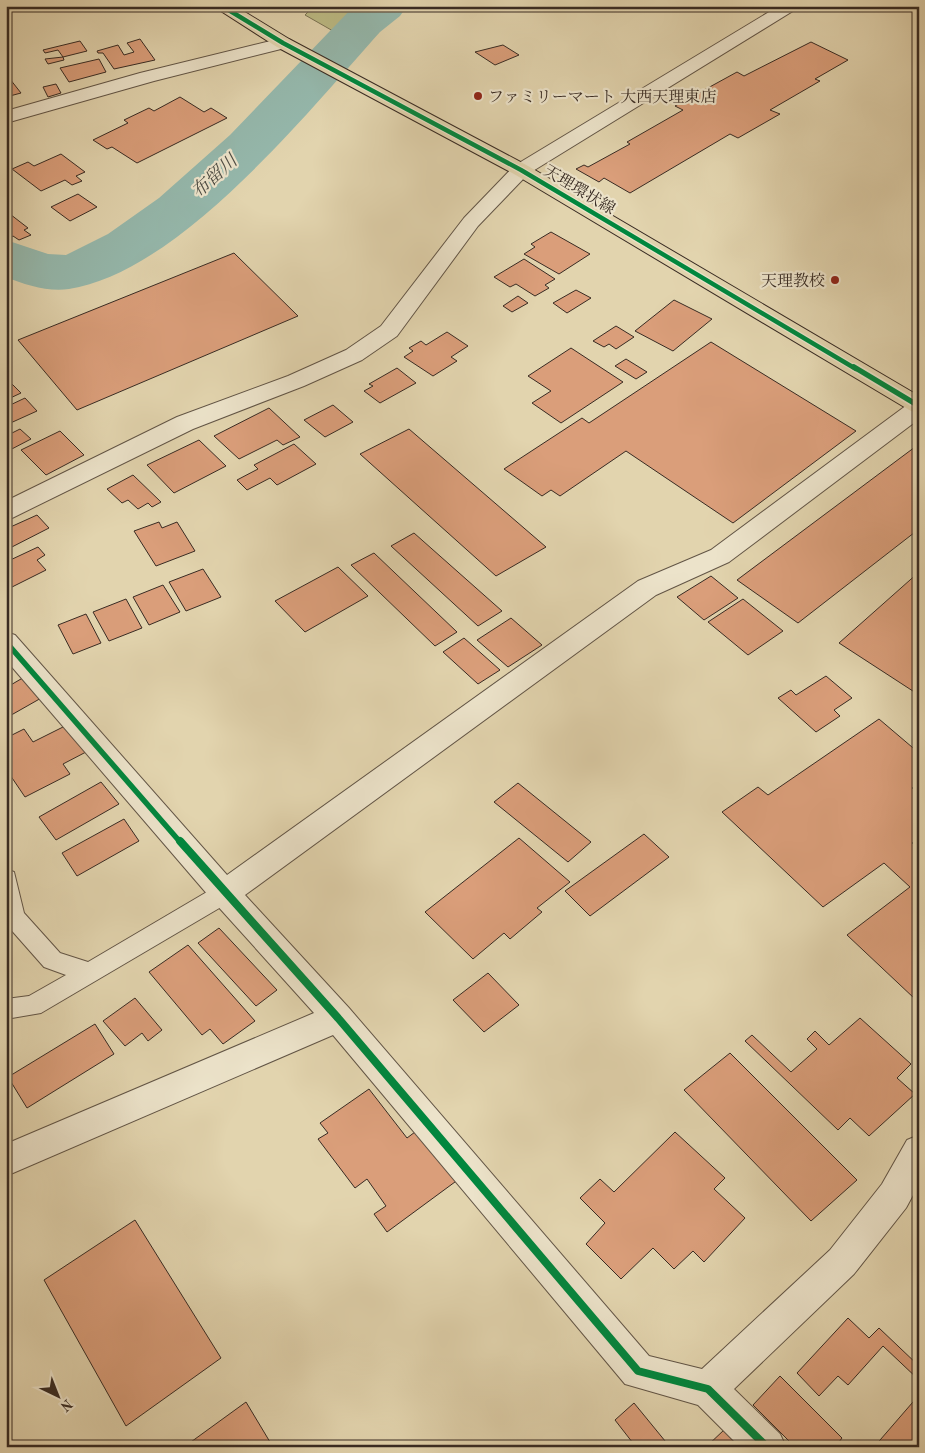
<svg xmlns="http://www.w3.org/2000/svg" width="925" height="1453" font-family="'Old Standard TT','Noto Serif JP',serif">
<style>
.green{fill:#bcbb85;stroke:#7a7354}
.lines{fill:none;stroke-linecap:round;stroke-linejoin:round}
.river{fill:#95b8ac;fill-rule:evenodd}
.building{fill:#da9e7a;stroke:#382b23}
.service-casing{stroke:#625546;stroke-width:2}
.minor-casing{stroke:#625546;stroke-width:2}
.tertiary-casing{stroke:#625546;stroke-width:2}
.primary-casing{stroke:#382b23;stroke-width:2}
.service{fill:#ece3ca;fill-rule:evenodd}
.minor{fill:#ece3ca;fill-rule:evenodd}
.tertiary{fill:#ece3ca;fill-rule:evenodd}
.primary{fill:#e2d4ae;fill-rule:evenodd}
.cycleway-far2-casing{stroke:#ece3ca;stroke-width:7}
.cycleway-far1-casing{stroke:#ece3ca;stroke-width:9}
.cycleway-casing{stroke:#ece3ca;stroke-width:11}
.cycleway-far2{stroke:#00873e;stroke-width:4.5}
.cycleway-far1{stroke:#00873e;stroke-width:5.5}
.cycleway{stroke:#00873e;stroke-width:8}
.poi-dot{fill:#8f2418;stroke:#ece3ca;stroke-width:2}
.labels{text-anchor:middle;stroke-width:4.5;stroke-linejoin:round;paint-order:stroke}
.far-poi-label{font-size:16px;fill:#382b23;stroke:#ece3ca;text-anchor:start}
.far-street-label{font-size:16px;fill:#382b23;stroke:#ece3ca}
.far-water-label{font-size:18px;font-style:italic;fill:#4f4e45;stroke:#ece3ca}
</style>
<rect width="100%" height="100%" fill="#e2d4ae"/>
<filter id="stains"><feTurbulence type="fractalNoise" baseFrequency=".004" numOctaves="4"/><feColorMatrix values="0 0 0 0 .2 0 0 0 0 .09 0 0 0 0 .02 0 0 0 .5 -.17"/></filter>
<radialGradient id="worn" r=".72"><stop offset=".6" stop-color="#630" stop-opacity="0"/><stop offset="1" stop-color="#630" stop-opacity=".3"/></radialGradient>
<path class="green" d="M314,6H377L340,35L305,15Z"/>
<g class="lines">
<path class="river" d="M354,6H407L400,16L380,32C307,113 179,272 69,289C48,292 25,285 6,277V240L48,254L66,255L108,234L159,198L230,135Z"/>
</g>
<path class="building" d="M140,39L155,60L114,69L103,53H98L97,51L118,45L124,55L134,52L127,43Z
M80,41L87,51L63,57L58,50L45,53L43,50Z
M811,42L848,60L815,79L820,81L770,110L780,114L738,138L730,134L630,193L604,178L599,182L576,169L584,165L588,167L630,144L627,142L683,110L675,106L737,72L744,76Z
M503,45L519,55L495,65L475,52Z
M63,57L64,60L48,64L45,59Z
M99,59L106,72L69,82L60,68Z
M6,74L21,93L6,97Z
M56,84L61,93L48,97L43,87Z
M180,97L204,112L211,108L227,118L137,163L112,147L107,149L93,140L128,123L124,120L149,108L154,111Z
M61,154L85,172L76,176L82,181L72,185L65,180L41,191L12,169L28,162L34,166Z
M78,194L97,207L70,221L51,207Z
M6,211L28,228L24,230L31,235L19,240L13,236L9,238L6,235Z
M551,232L590,254L559,274L524,254L535,247L531,244Z
M234,253L298,316L77,410L18,340Z
M524,259L555,279L545,285L549,288L535,296L516,284L510,287L494,277Z
M576,290L591,298L567,313L553,303Z
M518,296L528,303L512,312L503,306Z
M674,300L712,319L673,351L635,331Z
M616,326L634,337L616,349L609,344L604,347L593,341Z
M447,332L468,346L451,357L457,361L433,376L404,357L413,351L409,348L421,341L426,345Z
M711,342L856,431L733,523L626,451L560,496L551,490L542,496L504,469L582,418L589,423Z
M571,348L623,382L561,423L532,403L551,391L528,376Z
M626,359L647,372L636,379L615,366Z
M397,368L416,383L380,403L364,391L373,386L369,384Z
M10,382L21,393L6,400V383Z
M25,398L37,411L6,425V407Z
M333,405L353,422L325,437L304,420Z
M269,408L300,437L283,445L277,440L239,459L214,436Z
M20,429L31,439L6,452V436Z
M409,429L546,547L496,576L360,454Z
M60,431L84,455L46,475L21,450Z
M199,440L226,466L174,493L147,465Z
M294,444L316,464L277,485L270,478L247,490L237,480L258,469L254,465Z
M915,447L919,449V529L798,623L737,580Z
M133,475L161,502L152,507L148,503L138,509L128,500L122,503L107,489Z
M37,515L49,528L6,550V529Z
M159,522L162,528L177,522L195,551L156,566L134,531Z
M414,533L502,611L478,626L391,546Z
M38,547L45,555L37,560L46,570L6,590V562Z
M374,553L457,632L435,646L351,565Z
M338,567L368,596L305,632L275,601Z
M203,569L221,597L186,611L169,582Z
M919,572V695L839,643Z
M711,576L738,598L704,620L677,597Z
M163,585L180,612L149,625L133,597Z
M126,599L142,628L109,641L93,612Z
M743,599L783,631L748,655L708,622Z
M86,614L101,643L73,654L58,625Z
M511,618L542,645L508,667L477,640Z
M464,638L500,670L478,684L443,652Z
M26,676L43,697L6,718V683L9,686Z
M826,676L852,698L834,710L840,716L816,732L778,698L791,690L796,695Z
M879,719L919,753V783L912,788L919,794V838L912,843L919,849V997L915,999L847,935L910,887L884,863L823,907L722,812L758,787L768,795Z
M67,725L86,752L63,764L70,774L25,797L6,769V738L24,729L33,742Z
M101,782L119,804L56,840L39,817Z
M518,783L591,842L568,862L494,802Z
M124,819L139,841L77,876L62,853Z
M644,834L669,857L590,916L565,891Z
M519,838L570,882L537,908L542,912L510,939L504,933L473,959L425,912Z
M219,928L277,990L256,1006L198,943Z
M188,945L255,1021L223,1044L210,1029L202,1035L149,972Z
M488,973L519,1005L484,1032L453,1000Z
M135,998L162,1030L148,1041L142,1033L125,1046L103,1021Z
M860,1018L911,1064L897,1078L915,1094L869,1136L850,1118L838,1130L745,1041L752,1035L791,1072L817,1049L807,1039L815,1031L829,1045Z
M95,1024L114,1054L27,1108L8,1077Z
M730,1053L857,1180L811,1221L684,1090Z
M369,1089L407,1138L419,1129L459,1179L387,1232L374,1214L386,1206L367,1179L355,1188L318,1139L328,1133L320,1123Z
M675,1132L725,1178L714,1189L745,1218L704,1262L693,1251L674,1269L653,1248L621,1279L586,1244L605,1223L580,1198L600,1179L614,1192Z
M135,1220L221,1358L126,1426L44,1280Z
M848,1318L869,1338L879,1328L919,1366V1380L883,1346L848,1385L838,1376L819,1396L797,1373Z
M780,1376L842,1438L835,1447H795L753,1405Z
M919,1395V1447H874Z
M246,1402L273,1447H184Z
M634,1403L670,1447H636L615,1420Z
M725,1429L740,1447H706Z"/>
<g class="lines">
<defs>
<path id="service" d="M6,869L14,872L24,913L60,953L88,962L217,886L225,884L233,886L236,893L233,900L41,1013L6,1019V999L29,996L66,975L44,967L6,924Z"/>
<path id="minor" d="M283,38L289,39L292,43L289,47L154,81L6,123V111L140,73Z
M919,399V419L729,562L656,595L245,895L349,1008L649,1356L702,1369L830,1250L882,1184L907,1140L919,1135V1184L906,1208L854,1274L734,1389L780,1434L786,1447H740L698,1405L625,1384L333,1035L6,1176V1144L314,1013L214,902L6,660V632L15,635L227,875L638,581L711,550L911,402Z"/>
<path id="tertiary" d="M779,6H801L528,174L478,226L397,336L362,360L304,386L193,429L6,521V501L177,417L288,376L346,350L381,326L464,218L514,166Z"/>
<path id="primary" d="M213,6H235L289,39L528,166L919,396V414L911,411L514,174L277,47Z"/>
</defs>
<use href="#service" class="service-casing"/>
<use href="#minor" class="minor-casing"/>
<use href="#tertiary" class="tertiary-casing"/>
<use href="#primary" class="primary-casing"/>
<use href="#service" class="service"/>
<use href="#minor" class="minor"/>
<use href="#tertiary" class="tertiary"/>
<use href="#primary" class="primary"/>
<defs>
<path id="cycleway-far2" d="M222,6L283,43L521,170L856,369"/>
<path id="cycleway-far1" d="M854,367L919,406
M6,642L181,843"/>
<path id="cycleway" d="M180,841L338,1018L638,1371L708,1389L767,1447"/>
</defs>
<use href="#cycleway-far2" class="cycleway-far2-casing"/>
<use href="#cycleway-far1" class="cycleway-far1-casing"/>
<use href="#cycleway" class="cycleway-casing"/>
<use href="#cycleway-far2" class="cycleway-far2"/>
<use href="#cycleway-far1" class="cycleway-far1"/>
<use href="#cycleway" class="cycleway"/>
</g>
<g class="poi-dot">
<circle cx="478" cy="96" r="5"/>
<circle cx="835" cy="280" r="5"/>
</g>
<g class="labels">
<g class="far-poi-label">
<text x="488" y="102">ファミリーマート 大西天理東店</text>
<text x="825" y="286" text-anchor="end">天理教校</text>
</g>
<g class="far-street-label">
<text transform="translate(580 189) rotate(31)" y="6">天理環状線</text>
</g>
<g class="far-water-label">
<text transform="translate(214 176) rotate(-42)" y="6">布留川</text>
</g>
</g>
<rect width="925" height="1453" fill="none" stroke="#e2d4ae" stroke-width="25"/>
<rect x="8" y="8" width="910" height="1438" fill="none" stroke="#382b23" stroke-width="2.5"/>
<rect x="12" y="12" width="900" height="1428" fill="none" stroke="#382b23"/>
<g transform="translate(58 1396) rotate(137)" stroke="#ece3ca" stroke-width="4" paint-order="stroke">
<path d="M0-4L9 19L0 12L-9 19Z" fill="#382b23"/>
<text y="-8" font-size="14" font-weight="bold" text-anchor="middle" fill="#382b23">N</text>
</g>
<rect width="100%" height="100%" filter="url(#stains)"/>
<rect width="100%" height="100%" fill="url(#worn)"/>
</svg>
